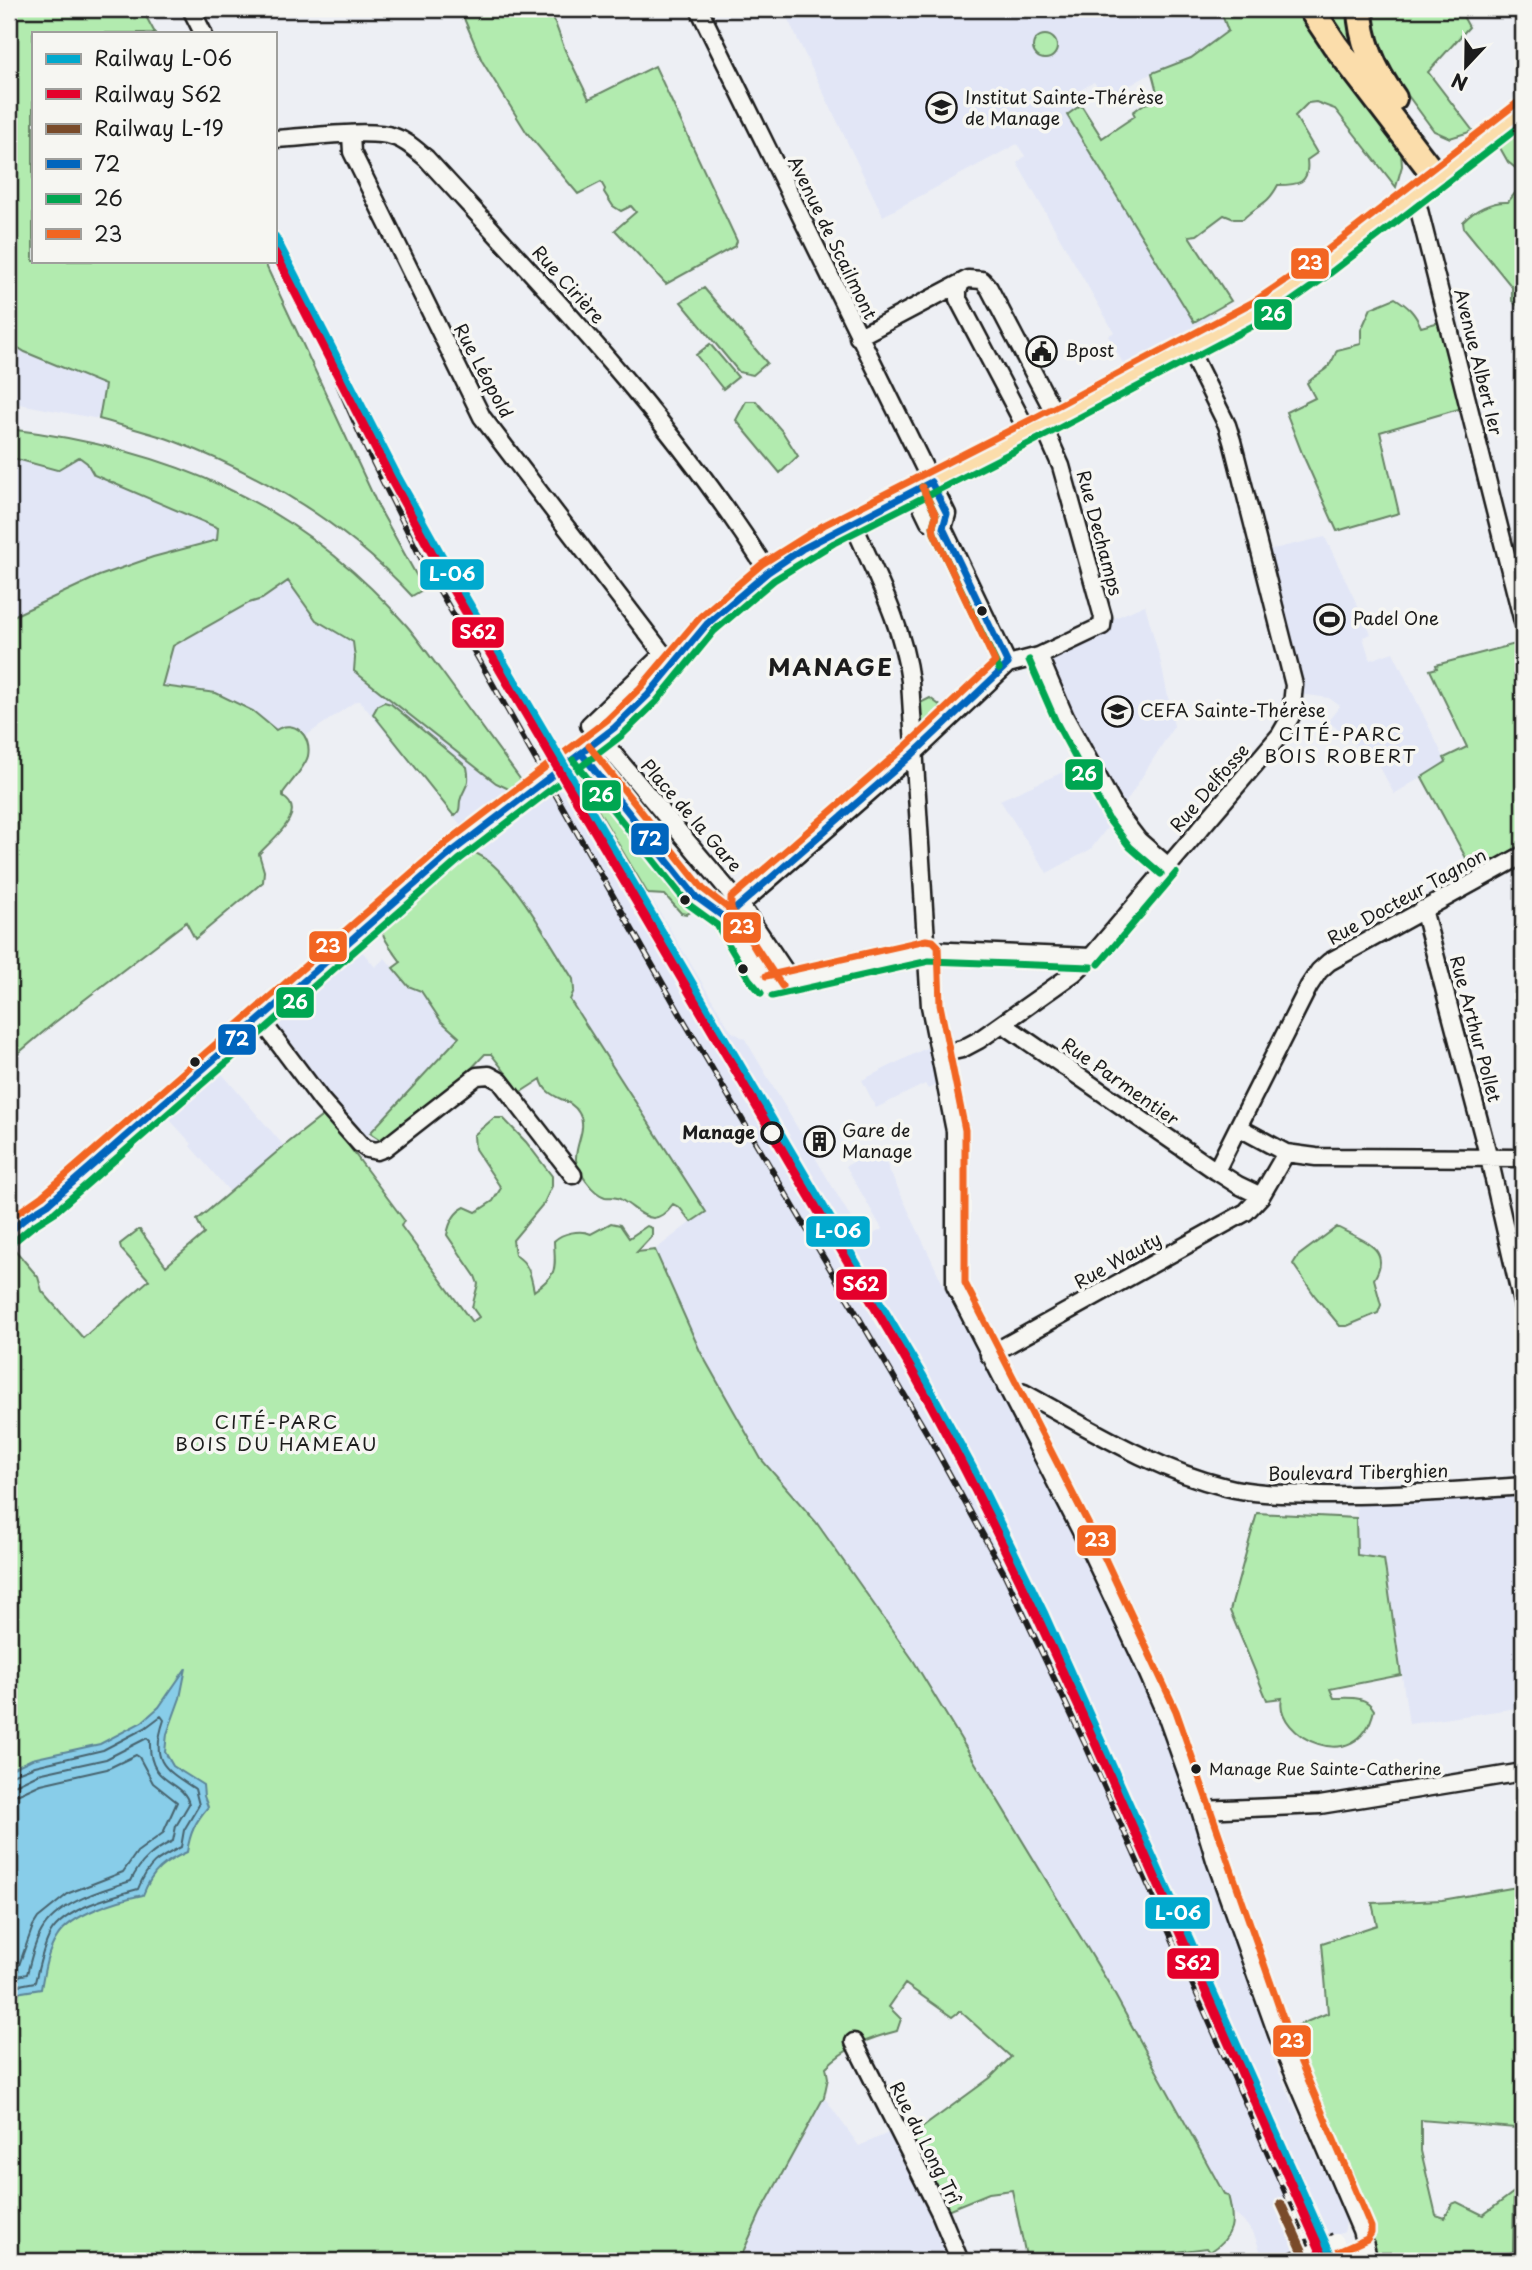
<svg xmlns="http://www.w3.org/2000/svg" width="1532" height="2270" font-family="'Playpen Sans',sans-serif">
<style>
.built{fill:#e2e6f6}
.green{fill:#b2ebaf;stroke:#678466;stroke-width:2}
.water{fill:#88cde9;stroke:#5d8697;stroke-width:2}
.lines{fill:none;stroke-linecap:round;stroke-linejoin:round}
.shore{stroke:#47636e;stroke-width:2}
.minor-casing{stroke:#1c1c1c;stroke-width:21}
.major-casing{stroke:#1c1c1c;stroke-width:26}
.highway-casing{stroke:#1c1c1c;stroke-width:30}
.minor{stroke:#f6f6f2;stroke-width:16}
.major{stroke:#fbddab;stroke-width:21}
.highway{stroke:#fbddab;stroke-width:24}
.rail-casing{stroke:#1c1c1c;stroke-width:6}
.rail{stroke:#f6f6f2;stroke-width:3.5;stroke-dasharray:10;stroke-linecap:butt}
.minor-bridge-casing{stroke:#1c1c1c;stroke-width:21;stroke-linecap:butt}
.major-bridge-casing{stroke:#1c1c1c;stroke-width:26;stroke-linecap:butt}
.minor-bridge{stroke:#f6f6f2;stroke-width:16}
.major-bridge{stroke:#fbddab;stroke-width:21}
.bus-1-casing{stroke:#f6f6f2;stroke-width:12}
.bus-2-casing{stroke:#f6f6f2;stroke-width:12}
.bus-3-casing{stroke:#f6f6f2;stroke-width:12}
.bus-1{stroke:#0065bd;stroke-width:7}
.bus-2{stroke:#00a651;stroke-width:7}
.bus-3{stroke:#f26522;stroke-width:7}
.rail-1-casing{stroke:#f6f6f2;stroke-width:14}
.rail-2-casing{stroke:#f6f6f2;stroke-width:14}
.rail-3-casing{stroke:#f6f6f2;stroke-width:14}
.rail-1{stroke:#00a9ce;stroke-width:9}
.rail-2{stroke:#e4002b;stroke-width:9}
.rail-3{stroke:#7a4b2a;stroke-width:9}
.bus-dot{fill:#1c1c1c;stroke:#f6f6f2;stroke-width:2.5}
.stop-dot{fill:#f6f6f2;stroke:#1c1c1c;stroke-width:3.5}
.labels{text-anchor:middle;stroke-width:7;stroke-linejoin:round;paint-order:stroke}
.bus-label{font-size:16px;fill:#1c1c1c;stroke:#f6f6f2;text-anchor:start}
.poi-label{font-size:18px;fill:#1c1c1c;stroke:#f6f6f2;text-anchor:start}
.street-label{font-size:18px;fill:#1c1c1c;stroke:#f6f6f2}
.stop-label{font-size:18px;font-weight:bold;fill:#1c1c1c;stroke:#f6f6f2;text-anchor:end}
.neighbourhood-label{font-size:19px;letter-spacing:2px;fill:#1c1c1c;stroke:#f6f6f2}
.district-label{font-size:24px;font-weight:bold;letter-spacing:2px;fill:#1c1c1c;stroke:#f6f6f2}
.line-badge{stroke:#f6f6f2;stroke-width:2.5}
.badge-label{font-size:19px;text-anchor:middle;font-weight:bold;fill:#fff}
</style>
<rect width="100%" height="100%" fill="#edeff4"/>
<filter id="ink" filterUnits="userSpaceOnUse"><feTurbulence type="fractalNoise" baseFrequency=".0143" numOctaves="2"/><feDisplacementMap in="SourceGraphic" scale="14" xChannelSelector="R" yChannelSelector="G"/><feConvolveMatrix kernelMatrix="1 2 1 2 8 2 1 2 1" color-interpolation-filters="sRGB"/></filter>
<g filter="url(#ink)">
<path class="built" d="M783,9H1220L1229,31L1191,58L1152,73L1113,95H1103L1094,82L1074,94L1221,331L1131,378L1108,336L1114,332L1017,163L1025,156L1017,144L883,216Z
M9,342L25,352L105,385L99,419L9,402Z
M9,457L57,470L79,457L87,463L94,475L218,527L217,540L153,557L99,576L9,618Z
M1325,537L1371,634L1363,637L1370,660L1393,652L1446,762L1394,794L1379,765L1328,721L1340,706L1329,698L1308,695L1294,696L1260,552Z
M288,580L316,620L353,642L355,658L468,761L495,783L513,793L465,830L360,701H356L304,737L302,732L276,730L253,711L162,687L173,646L249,603L262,599Z
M1145,605L1161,663L1174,726L1123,807L1091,849L1047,873L1000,800L1088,761L1039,656L1103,623Z
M576,773L731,1031L745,1039L864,1240L882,1229L846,1166L879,1148L955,1310L1001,1395L1094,1576L1160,1722L1193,1811L1245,1974L1278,2070L1342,2212L1346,2222L1344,2232L1278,2261H1264L1255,2237L1247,2225L1232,2211L1228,2195L1224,2194L1109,1984L913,1660L816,1522L761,1459L700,1351L655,1250L687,1225L706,1213L570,1000L574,990L472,852Z
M357,945L375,967L385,958L408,986L421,991L441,1021L459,1037L363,1141L274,1030L272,1020Z
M928,1047L936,1085L928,1089L925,1084L876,1108L862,1080Z
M212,1062L284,1146L230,1192L190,1146L192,1144L159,1108Z
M1523,1486V1745L1517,1708L1409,1724L1385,1559L1356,1555L1357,1495Z
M824,2097L859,2146L893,2131L954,2261H739L760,2214Z"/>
<path class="green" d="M9,9H142L155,33H33V261H264L379,508L424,589L412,596C347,525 262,474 171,440C148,432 123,426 99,419L105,385L25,352L9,342Z
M460,9H550L565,50L589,99L655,66L737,241L735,246L666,284L615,230L636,212L631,206L621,211L613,206L604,192L605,189L601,182L578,194L527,133L482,61Z
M1220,9H1297L1323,48L1401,151L1402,166L1396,187L1335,109L1316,102L1308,103L1295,116L1317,153L1307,160C1310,184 1298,185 1278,185C1267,206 1258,204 1243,219H1234L1224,215L1197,235L1189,236L1231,301L1194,322L1067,115L1081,105L1102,138L1135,116L1133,112L1144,104L1156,101L1158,96L1152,73L1191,58L1228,31Z
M1317,9H1353L1366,65Z
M1371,9H1459L1469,27L1428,72L1473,131L1450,138L1434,131L1387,67L1376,40Z
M1033 47a12 12 0 1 1 24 0a12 12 0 1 1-24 0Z
M1523,126V174L1508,162L1499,146Z
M1523,183V310L1512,301V287L1464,228L1463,222C1474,210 1492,201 1508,202Z
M704,288L767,363L753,375L739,372L681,302Z
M1395,298C1408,306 1415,313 1421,327L1447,320L1469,406L1380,432L1399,513L1337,531L1302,453L1286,412L1315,398L1307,383C1323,368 1327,375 1337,350L1361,344V330L1371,308Z
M710,344L738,377L723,389L696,355Z
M746,401H756L782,431L798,456L780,473L736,420Z
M9,429C168,448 300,503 407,626C419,640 430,657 442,672C469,709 496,746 523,783L513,791L496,783L354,671L355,658L353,642L316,620L288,581L262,599L249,603L173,646L162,686L216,693L253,711L276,730C294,718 312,736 308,756C306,766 289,784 283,793V797C309,812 271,840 259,854L264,871L263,882L195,939L186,922L54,1023L9,1061V618L99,576L153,557L217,540L218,528L94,475L87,463L79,457L57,470L9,457Z
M1523,642V855L1478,880L1422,777L1446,762L1444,758L1467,747L1430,670L1437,668L1436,665Z
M930,698L946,710L930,728L921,725L920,703Z
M384,702L391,704L467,767C471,788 464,785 460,801C459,809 461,810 454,816L373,714L378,705Z
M582,770L643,842L693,908L691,912L687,914L681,913L665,895L648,894L576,773Z
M472,852C508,862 552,947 573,979L574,990L570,1000L706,1212L691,1222L680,1208L673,1204C652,1232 641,1211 620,1199C614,1196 611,1198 605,1197C592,1193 578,1172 576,1160C575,1144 588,1128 579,1113C570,1096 546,1101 541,1079L513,1097L507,1089L515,1085L491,1054H485L467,1073L470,1081L388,1145L370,1133L459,1037L441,1021L421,991L408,986L393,968L401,962C387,941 375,935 387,909Z
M325,1114L404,1220L401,1226L472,1322L479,1317L472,1307L478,1284L475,1276L447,1235C449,1224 454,1212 465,1207L476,1212L493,1201L501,1188L475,1149L474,1135L494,1118H503L526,1142L552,1176V1186L544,1203L513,1240L515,1255C529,1263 531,1276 534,1291C559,1273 555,1269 554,1241C562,1233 580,1229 591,1234L611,1223L620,1225L629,1238L647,1226L652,1228V1236L637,1252L655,1250L700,1351L761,1459L816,1522L913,1660L1109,1984L1224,2194L1228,2195C1235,2222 1235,2236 1210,2252L1207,2248L1144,2256L1135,2261H1027L1012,2190L989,2193L940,2213L904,2141L990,2078L1011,2057L960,2011L952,2017L905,1984L889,2007L901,2019L897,2031C870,2038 846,2047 826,2067L828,2078L824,2097L760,2214L739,2261H9V1245L10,1244L38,1277L42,1291L83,1338L149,1280L121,1249L120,1244L138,1230H140L166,1266L204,1234L197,1220L284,1146Z
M1337,1227C1360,1240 1394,1247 1374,1279L1381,1305L1378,1313L1347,1326H1340L1315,1296L1293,1264L1298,1256Z
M1257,1513L1356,1518L1357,1555L1384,1559L1401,1675L1330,1689L1334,1698C1349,1698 1366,1695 1374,1710C1358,1779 1273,1736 1282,1698L1267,1700L1230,1611Z
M1523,1886V2006L1517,2017L1515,2128L1421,2120V2151L1436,2215L1445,2218L1452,2204L1457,2202L1483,2215L1514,2192L1513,2252L1480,2261H1369L1277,2034L1328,2013L1322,1943L1377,1925L1372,1903L1442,1900Z"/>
<path class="water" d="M186,1668L180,1698L167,1734L165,1752L173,1766L203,1785L204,1796L208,1807C195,1822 190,1833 187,1852C164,1862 152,1871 143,1895C118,1900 71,1914 57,1937C47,1952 44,1972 41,1989L9,1994V1770L32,1759L100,1744L142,1722L159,1707Z"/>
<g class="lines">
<path class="shore" d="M9,1776L35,1766L103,1750L145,1728L161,1716L164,1720C150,1761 163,1768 195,1789L199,1805L184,1830L181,1847C157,1859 148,1864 138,1889C112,1896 64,1909 50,1934C42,1950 39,1966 35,1982L9,1987
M9,1785L17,1784L38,1774L106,1759L147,1738L150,1741C148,1787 183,1778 189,1804L176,1826L173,1841C154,1850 140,1861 131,1881C104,1889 61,1902 44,1927C35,1940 31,1959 27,1974L9,1978
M9,1795L19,1794L41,1784L107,1769L136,1755L139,1757L153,1783L177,1802L163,1833L137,1852L123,1872L69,1893L38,1918L33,1926L19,1965L9,1967"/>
<defs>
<path id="minor" d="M191,9L203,33
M699,9L947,514L943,528
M351,135L352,152L482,417L663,654L680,655
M275,139C304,138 370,128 395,137C407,141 416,150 426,158C547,290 673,420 768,572
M1415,194L1523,622
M961,283L958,291V299L1028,432
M858,337L968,279L982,280L989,288L1057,418
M914,490L929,521L943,528L1008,664
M853,523C875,574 903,625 910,681L930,1006L955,1131V1286L1085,1539L1142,1660L1166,1715L1200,1810L1215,1860L1277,2034L1361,2230L1369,2261
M663,654L589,725L740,904L791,980
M1039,656L1065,717L1118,814L1138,840L1168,866
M581,753L696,897L725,918L758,974L769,986L806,976L928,950L1091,957
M1423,909L1489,1158L1523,1307
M725,918L913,754L1008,664L1039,656L1102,626L1103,617L1061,466L1043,425
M261,1020L322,1101L360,1144L367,1149L377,1151L385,1148L477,1076L489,1075L500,1081L573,1175
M1003,1024L1216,1171L1238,1127L1286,1153L1316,1157L1523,1158
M940,1054L962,1049L979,1040L1074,973L1091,957L1280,735L1291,716L1294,685L1232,441L1227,425L1188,347
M1238,1127L1309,986L1319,971L1329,962L1523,855
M1216,1171L1238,1185L1261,1196
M989,1355L1246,1212L1261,1196L1286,1153
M1006,1387L1024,1393C1089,1428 1153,1469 1226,1487C1257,1495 1289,1494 1321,1495C1389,1496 1456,1491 1523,1486
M1200,1810L1320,1805L1523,1772
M854,2042L940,2213L960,2261"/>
<path id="major" d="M614,728L648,695L707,624L768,572L829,534L1043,425L1260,310L1314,273L1523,111
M9,1232L27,1217L48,1204L453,851"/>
<path id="highway" d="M1311,9L1335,45L1436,177
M1360,9C1361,42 1375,72 1394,98"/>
</defs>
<use href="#minor" class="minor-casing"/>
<use href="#major" class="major-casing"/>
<use href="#highway" class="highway-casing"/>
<use href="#minor" class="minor"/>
<use href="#major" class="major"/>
<use href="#highway" class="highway"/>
<defs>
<path id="rail" d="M275,242L367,450L420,556L683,1019L928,1435L1005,1575L1087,1748L1316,2261"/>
</defs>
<use href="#rail" class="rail-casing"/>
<use href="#rail" class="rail"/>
<defs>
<path id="minor-bridge" d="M1294,2261L1336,2242"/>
<path id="major-bridge" d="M453,851L614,728"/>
</defs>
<use href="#minor-bridge" class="minor-bridge-casing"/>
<use href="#major-bridge" class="major-bridge-casing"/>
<use href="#minor-bridge" class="minor-bridge"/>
<use href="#major-bridge" class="major-bridge"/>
<defs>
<path id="bus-1" d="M931,482L947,514L943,528L1008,664
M581,753L696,897L725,918
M725,918L913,754L1008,664
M9,1232L27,1217L48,1204L453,851L614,728L648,695L707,624L768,572L802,549L931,482"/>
<path id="bus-2" d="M922,487L936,515L933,526L934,533L999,669
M1029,660L1056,722L1109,820L1130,847L1161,874
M573,760L688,904L717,925L749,979L761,993
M1099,964L1176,873
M772,996L929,961L1091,967
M16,1240L33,1226L55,1212L460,859L621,736L656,702L714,631L774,580L834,543L1048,434L1266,319L1320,281L1523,124"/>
<path id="bus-3" d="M589,746L703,889L733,912L757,952
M766,976L926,940L933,941L938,946L940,1005L965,1130V1283L1094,1535L1176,1711L1287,2030L1371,2227V2233L1367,2239L1318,2261
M782,986L731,909V898L906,746L995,662L934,533L933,526L936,515L922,487
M9,1219L42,1196L446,843L607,720L640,688L700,617L762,564L824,525L1038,416L1255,301L1308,265L1517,103"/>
</defs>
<use href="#bus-1" class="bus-1-casing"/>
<use href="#bus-2" class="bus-2-casing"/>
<use href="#bus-3" class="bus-3-casing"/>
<use href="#bus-1" class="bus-1"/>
<use href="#bus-2" class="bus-2"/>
<use href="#bus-3" class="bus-3"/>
<defs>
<path id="rail-1" d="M275,237L398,478L451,573L922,1375L973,1469L1044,1614L1333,2261"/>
<path id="rail-2" d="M275,253L392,481L444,575L915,1376C998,1526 1068,1682 1138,1839C1200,1980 1263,2120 1325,2261"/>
<path id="rail-3" d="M1281,2204L1307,2261"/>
</defs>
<use href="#rail-1" class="rail-1-casing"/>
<use href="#rail-2" class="rail-2-casing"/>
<use href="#rail-3" class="rail-3-casing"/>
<use href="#rail-1" class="rail-1"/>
<use href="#rail-2" class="rail-2"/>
<use href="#rail-3" class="rail-3"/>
</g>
</g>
<defs>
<symbol id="school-ring" viewBox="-11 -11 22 22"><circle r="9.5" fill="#f6f6f2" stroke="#1c1c1c" stroke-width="1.5"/><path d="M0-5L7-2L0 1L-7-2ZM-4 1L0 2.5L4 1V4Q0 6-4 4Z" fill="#1c1c1c"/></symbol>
<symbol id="civic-ring" viewBox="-11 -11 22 22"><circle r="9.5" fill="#f6f6f2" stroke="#1c1c1c" stroke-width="1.5"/><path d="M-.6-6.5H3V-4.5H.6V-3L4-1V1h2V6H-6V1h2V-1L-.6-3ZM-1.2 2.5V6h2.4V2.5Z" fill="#1c1c1c"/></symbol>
<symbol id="stadium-ring" viewBox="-11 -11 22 22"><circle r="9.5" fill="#f6f6f2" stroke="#1c1c1c" stroke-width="1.5"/><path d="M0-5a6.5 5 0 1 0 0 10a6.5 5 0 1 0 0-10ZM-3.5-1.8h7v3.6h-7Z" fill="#1c1c1c"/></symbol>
<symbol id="building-ring" viewBox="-11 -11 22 22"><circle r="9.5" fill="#f6f6f2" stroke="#1c1c1c" stroke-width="1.5"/><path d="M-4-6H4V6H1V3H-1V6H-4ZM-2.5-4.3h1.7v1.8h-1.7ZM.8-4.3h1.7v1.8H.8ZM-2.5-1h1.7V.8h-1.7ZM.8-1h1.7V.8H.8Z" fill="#1c1c1c"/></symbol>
</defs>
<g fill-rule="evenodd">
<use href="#school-ring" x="924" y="90" width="35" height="35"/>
<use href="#civic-ring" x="1024" y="334" width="35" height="35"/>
<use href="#stadium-ring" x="1312" y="602" width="35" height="35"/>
<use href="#school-ring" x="1100" y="694" width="35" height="35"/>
<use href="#building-ring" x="802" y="1124" width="35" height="35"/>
</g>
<g class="bus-dot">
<circle cx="982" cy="611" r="6"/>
<circle cx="685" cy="900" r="6"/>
<circle cx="743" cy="969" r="6"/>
<circle cx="195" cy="1062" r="6"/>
<circle cx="1196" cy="1769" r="6"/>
</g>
<circle class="stop-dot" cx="772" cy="1133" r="10"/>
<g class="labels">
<g class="bus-label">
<text x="1209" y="1775">Manage Rue Sainte-Catherine</text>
</g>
<g class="poi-label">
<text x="965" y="104">Institut Sainte-Thérèse<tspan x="965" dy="21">de Manage</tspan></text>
<text x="1065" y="357">Bpost</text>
<text x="1353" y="625">Padel One</text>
<text x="1140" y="717">CEFA Sainte-Thérèse</text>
<text x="842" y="1137">Gare de<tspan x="842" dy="21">Manage</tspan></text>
</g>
<g class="street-label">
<text transform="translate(832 238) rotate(64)" y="6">Avenue de Scailmont</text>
<text transform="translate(568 285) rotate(48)" y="6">Rue Cirière</text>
<text transform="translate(1478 362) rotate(76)" y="6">Avenue Albert Ier</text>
<text transform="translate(483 371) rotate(62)" y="6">Rue Léopold</text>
<text transform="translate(1099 533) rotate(75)" y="6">Rue Dechamps</text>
<text transform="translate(1210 788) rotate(-49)" y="6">Rue Delfosse</text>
<text transform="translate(691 816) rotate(49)" y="6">Place de la Gare</text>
<text transform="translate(1407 897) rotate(-29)" y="6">Rue Docteur Tagnon</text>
<text transform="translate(1475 1029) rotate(75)" y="6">Rue Arthur Pollet</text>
<text transform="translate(1120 1082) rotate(35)" y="6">Rue Parmentier</text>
<text transform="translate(1118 1261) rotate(-29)" y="6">Rue Wauty</text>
<text transform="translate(1358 1473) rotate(-1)" y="6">Boulevard Tiberghien</text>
<text transform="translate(925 2143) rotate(63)" y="6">Rue du Long Trî</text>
</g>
<g class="stop-label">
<text x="755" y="1139">Manage</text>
</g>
<g class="neighbourhood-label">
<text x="1341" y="741">CITÉ-PARC<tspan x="1341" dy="22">BOIS ROBERT</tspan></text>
<text x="277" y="1429">CITÉ-PARC<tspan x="277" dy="22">BOIS DU HAMEAU</tspan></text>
</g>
<g class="district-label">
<text x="831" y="676">MANAGE</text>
</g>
</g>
<g class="line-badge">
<rect x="1290" y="247" width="40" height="33" rx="7" fill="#f26522"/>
<rect x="1253" y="298" width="40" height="33" rx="7" fill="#00a651"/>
<rect x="419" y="558" width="66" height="33" rx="7" fill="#00a9ce"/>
<rect x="451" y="616" width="54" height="33" rx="7" fill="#e4002b"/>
<rect x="1064" y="758" width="40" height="33" rx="7" fill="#00a651"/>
<rect x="581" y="779" width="41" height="33" rx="7" fill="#00a651"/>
<rect x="630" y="822" width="40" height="34" rx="7" fill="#0065bd"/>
<rect x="722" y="911" width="40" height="33" rx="7" fill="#f26522"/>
<rect x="308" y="930" width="40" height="33" rx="7" fill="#f26522"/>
<rect x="275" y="986" width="40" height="33" rx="7" fill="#00a651"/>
<rect x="217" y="1023" width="40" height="33" rx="7" fill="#0065bd"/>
<rect x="805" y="1215" width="66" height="33" rx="7" fill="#00a9ce"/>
<rect x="835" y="1268" width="53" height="33" rx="7" fill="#e4002b"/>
<rect x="1076" y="1524" width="41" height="33" rx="7" fill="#f26522"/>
<rect x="1144" y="1896" width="67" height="34" rx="7" fill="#00a9ce"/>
<rect x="1166" y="1947" width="54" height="33" rx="7" fill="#e4002b"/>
<rect x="1272" y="2024" width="40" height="34" rx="7" fill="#f26522"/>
</g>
<g class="badge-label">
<text x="1310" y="270">23</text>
<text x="1273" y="321">26</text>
<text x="452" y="581">L-06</text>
<text x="478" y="639">S62</text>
<text x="1084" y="781">26</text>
<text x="601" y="802">26</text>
<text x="650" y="846">72</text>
<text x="742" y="934">23</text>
<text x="328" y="953">23</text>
<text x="295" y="1009">26</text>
<text x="237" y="1046">72</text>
<text x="838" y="1238">L-06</text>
<text x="861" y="1291">S62</text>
<text x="1097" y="1547">23</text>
<text x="1178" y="1920">L-06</text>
<text x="1193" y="1970">S62</text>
<text x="1292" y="2048">23</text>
</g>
<rect width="1532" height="2270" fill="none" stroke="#f6f6f2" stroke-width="35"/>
<rect x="18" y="18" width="1497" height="2235" fill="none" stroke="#1c1c1c" stroke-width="2.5" filter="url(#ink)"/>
<rect x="32" y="32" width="245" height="231" fill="#f6f6f2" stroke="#9f9f9c" stroke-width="2"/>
<rect x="46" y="54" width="35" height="10" fill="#00a9ce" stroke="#9f9f9c" stroke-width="2"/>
<text x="94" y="66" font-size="21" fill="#1c1c1c">Railway L-06</text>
<rect x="46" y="89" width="35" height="10" fill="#e4002b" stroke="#9f9f9c" stroke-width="2"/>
<text x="94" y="102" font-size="21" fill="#1c1c1c">Railway S62</text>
<rect x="46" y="124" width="35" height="10" fill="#7a4b2a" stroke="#9f9f9c" stroke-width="2"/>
<text x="94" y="136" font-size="21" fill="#1c1c1c">Railway L-19</text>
<rect x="46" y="159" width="35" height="10" fill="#0065bd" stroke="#9f9f9c" stroke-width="2"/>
<text x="94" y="172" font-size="21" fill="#1c1c1c">72</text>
<rect x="46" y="194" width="35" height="10" fill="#00a651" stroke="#9f9f9c" stroke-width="2"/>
<text x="94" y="206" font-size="21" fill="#1c1c1c">26</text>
<rect x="46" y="229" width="35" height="10" fill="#f26522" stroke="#9f9f9c" stroke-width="2"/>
<text x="94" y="242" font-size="21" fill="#1c1c1c">23</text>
<g transform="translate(1466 66) rotate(202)" stroke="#f6f6f2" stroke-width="5" paint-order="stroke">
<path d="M0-5L12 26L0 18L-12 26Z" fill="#1c1c1c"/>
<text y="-10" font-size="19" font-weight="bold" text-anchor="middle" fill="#1c1c1c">N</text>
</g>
</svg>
